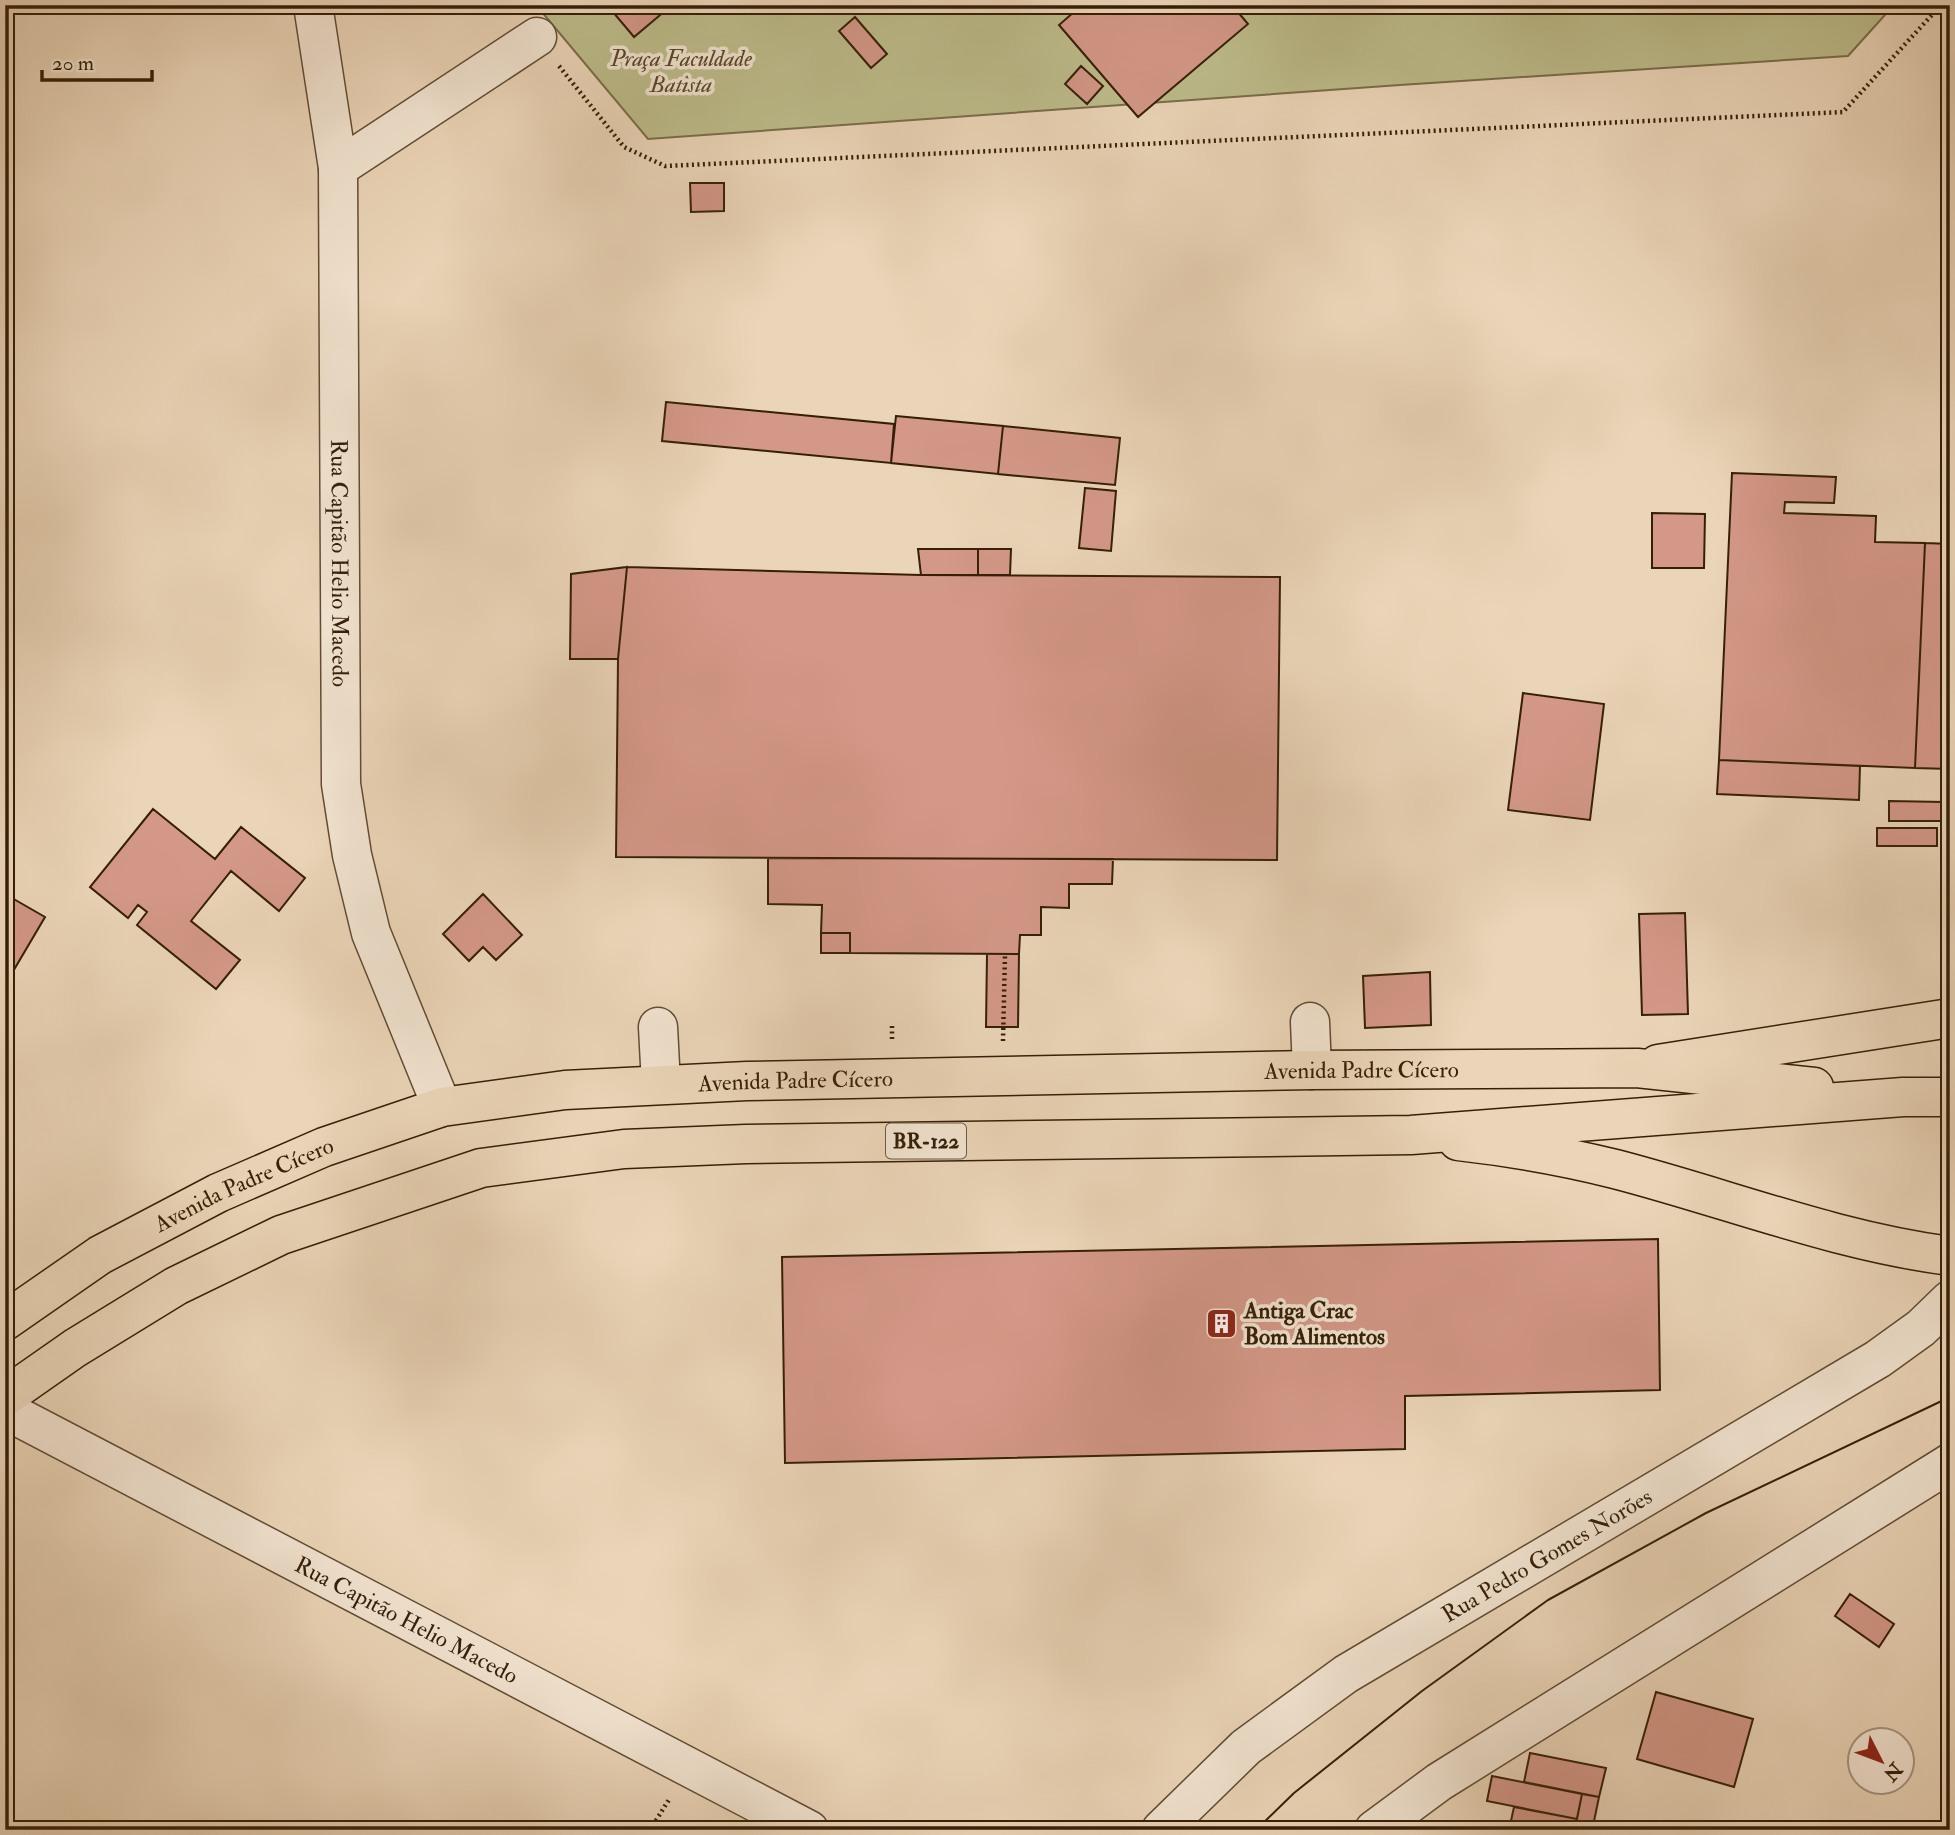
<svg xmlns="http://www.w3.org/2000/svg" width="1955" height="1835" font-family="'IM FELL Double Pica',serif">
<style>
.green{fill:#bdbc8b;stroke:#796e4a;stroke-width:2}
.building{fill:#d49888;stroke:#351f08;stroke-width:2}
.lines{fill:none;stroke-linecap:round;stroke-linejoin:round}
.minor-casing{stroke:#624c34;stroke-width:41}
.major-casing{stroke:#351f08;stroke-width:41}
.highway-casing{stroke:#351f08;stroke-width:41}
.path{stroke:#351f08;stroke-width:4.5;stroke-dasharray:2 3.5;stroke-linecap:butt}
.minor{stroke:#f2e4d1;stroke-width:38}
.major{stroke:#ebd5b8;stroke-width:38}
.highway{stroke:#ebd5b8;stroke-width:38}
.tram{stroke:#351f08;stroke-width:2}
.labels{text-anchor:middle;stroke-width:7;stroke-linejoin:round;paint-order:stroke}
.shield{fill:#f2e4d1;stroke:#6e5a44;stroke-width:2}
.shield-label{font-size:21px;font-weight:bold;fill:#351f08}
.park-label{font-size:23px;font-style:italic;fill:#574629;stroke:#f2e4d1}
.street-label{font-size:23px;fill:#351f08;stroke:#f2e4d1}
.poi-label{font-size:23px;font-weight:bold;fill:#351f08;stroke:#f2e4d1;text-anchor:start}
</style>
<rect width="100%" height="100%" fill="#ebd5b8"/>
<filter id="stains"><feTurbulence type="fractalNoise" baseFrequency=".00286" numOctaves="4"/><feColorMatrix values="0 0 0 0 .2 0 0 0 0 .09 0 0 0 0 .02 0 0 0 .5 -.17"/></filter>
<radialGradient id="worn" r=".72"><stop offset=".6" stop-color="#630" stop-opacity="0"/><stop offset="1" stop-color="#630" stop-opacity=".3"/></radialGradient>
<path class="green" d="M536,5H1894L1848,56L1400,85L648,139Z"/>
<path class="building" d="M607,5H672L634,37Z
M1082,5H1232L1248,24L1138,117L1059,25Z
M855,17L887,54L871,68L839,31Z
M1081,66L1103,86L1087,104L1065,84Z
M690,183H724V211L691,212Z
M666,402L894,424L891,463L662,441Z
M896,416L1003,426L998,474L891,463Z
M1003,426L1120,438L1115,485L998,474Z
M1732,473L1836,477L1834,503L1785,502L1784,513L1876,516L1875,542L1925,543L1915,768L1719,760Z
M1085,488L1116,491L1111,551L1079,548Z
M1652,513L1705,514L1704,568H1652Z
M1925,543L1950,544V769L1915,768Z
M918,549H978V575H921Z
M978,549H1011L1010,575H978Z
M627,567L921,575L1280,577L1277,860L616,857L618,659Z
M627,567L618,659H570L571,574Z
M1523,693L1604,704L1590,820L1508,810Z
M1719,760L1860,766L1859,800L1717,794Z
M1889,801L1944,802V821H1889Z
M153,809L215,859L241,827L305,878L279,911L231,871L191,921L240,960L216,989L137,925L147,912L138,905L128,918L90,887Z
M1877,828H1937V846H1877Z
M768,858L1113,859L1112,884H1069V908L1041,907V935H1020L1019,954L850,953V933H821L822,905L768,904Z
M5,894L45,917L5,985Z
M483,894L522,935L496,960L483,947L469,961L443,934Z
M1685,913L1688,1014L1642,1015L1639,914Z
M821,933H850V953H821Z
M987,954H1019L1018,1027H986Z
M1430,972L1431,1025L1365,1028L1363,976Z
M1658,1239L1660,1390L1405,1396V1449L785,1463L782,1257Z
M1850,1594L1894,1624L1879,1647L1835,1616Z
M1656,1692L1753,1719L1734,1787L1637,1759Z
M1530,1753L1606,1768L1599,1797L1524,1782Z
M1492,1776L1582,1794L1577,1819L1487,1801Z
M1582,1794L1599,1797L1593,1826L1576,1823Z
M1514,1807L1577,1819L1575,1830H1509Z"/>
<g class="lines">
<defs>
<g id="minor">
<path id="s1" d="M313,5L338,168L341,784L352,855L371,933L442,1107"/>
<path d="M338,168L537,37"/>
<path d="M1310,1022L1312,1070"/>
<path d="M658,1027L661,1084"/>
<path id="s2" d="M5,1410L809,1830"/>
<path id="s3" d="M1161,1830L1246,1747L1346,1674L1878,1359L1921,1328L1950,1300"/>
<path d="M1374,1830L1439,1782L1950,1463"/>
</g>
<path id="major" d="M1658,1064L1950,1018
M1458,1141C1511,1147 1563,1156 1615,1169C1727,1198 1835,1241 1950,1256"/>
<g id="highway">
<path id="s4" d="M5,1321L100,1255L218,1193L324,1147L442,1107L565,1090L747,1081L1312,1070L1637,1068L1814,1087"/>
<path d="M5,1397L75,1348L176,1286L281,1235L481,1168L624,1149L746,1144L1411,1135L1903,1097H1950"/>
</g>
</defs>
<use href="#minor" class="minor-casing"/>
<use href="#major" class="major-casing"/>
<use href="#highway" class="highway-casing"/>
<path class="path" d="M559,66L624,147L665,166L1843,112L1941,5
M892,1026V1040
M1003,1041L1005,954
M650,1830L670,1798"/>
<use href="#minor" class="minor"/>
<use href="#major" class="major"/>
<use href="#highway" class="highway"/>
<path class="tram" d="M1256,1830L1294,1793L1422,1691L1548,1600L1706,1513L1950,1397"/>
</g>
<defs>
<symbol id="building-square" viewBox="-11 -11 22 22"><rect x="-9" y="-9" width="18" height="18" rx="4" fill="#8f2418" stroke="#f2e4d1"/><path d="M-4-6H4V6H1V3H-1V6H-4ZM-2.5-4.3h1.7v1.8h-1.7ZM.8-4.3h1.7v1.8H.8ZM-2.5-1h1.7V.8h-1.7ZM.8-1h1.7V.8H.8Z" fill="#fff"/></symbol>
</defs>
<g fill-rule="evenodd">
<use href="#building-square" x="1204" y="1306" width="35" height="35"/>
</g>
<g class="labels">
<rect class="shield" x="886" y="1123.5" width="80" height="35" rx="5"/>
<g class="shield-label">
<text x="926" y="1148">BR-122</text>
</g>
<g class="park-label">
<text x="681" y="66">Praça Faculdade<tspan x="681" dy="26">Batista</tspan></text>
</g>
<g class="street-label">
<text dy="8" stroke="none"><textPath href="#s1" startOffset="560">Rua Capitão Helio Macedo</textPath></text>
<text dy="8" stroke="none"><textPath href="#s4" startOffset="1410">Avenida Padre Cícero</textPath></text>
<text dy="8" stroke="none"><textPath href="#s4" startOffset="844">Avenida Padre Cícero</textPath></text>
<text dy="8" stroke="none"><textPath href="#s4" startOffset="276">Avenida Padre Cícero</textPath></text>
<text dy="8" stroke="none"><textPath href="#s3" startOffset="476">Rua Pedro Gomes Norões</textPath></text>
<text dy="8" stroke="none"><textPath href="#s2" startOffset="453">Rua Capitão Helio Macedo</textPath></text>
</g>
<g class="poi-label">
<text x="1244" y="1318">Antiga Crac<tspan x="1244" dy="26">Bom Alimentos</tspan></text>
</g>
</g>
<rect width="1955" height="1835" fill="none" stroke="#ebd5b8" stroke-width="28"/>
<rect x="7" y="7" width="1941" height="1821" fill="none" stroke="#351f08" stroke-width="3.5"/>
<rect x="14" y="14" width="1927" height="1807" fill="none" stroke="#351f08" stroke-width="2"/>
<g transform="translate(1881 1761) rotate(132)"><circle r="33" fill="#f2e4d1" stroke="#a69581" stroke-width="2"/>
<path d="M0-5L12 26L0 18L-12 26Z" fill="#8f2418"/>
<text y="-10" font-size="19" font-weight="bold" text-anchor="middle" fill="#351f08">N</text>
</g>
<path d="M42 70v10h110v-10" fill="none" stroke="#351f08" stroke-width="3.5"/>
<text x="52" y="70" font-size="21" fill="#351f08" stroke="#f2e4d1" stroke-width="5" paint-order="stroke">20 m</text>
<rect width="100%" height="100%" filter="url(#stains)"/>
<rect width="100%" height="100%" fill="url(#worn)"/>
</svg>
